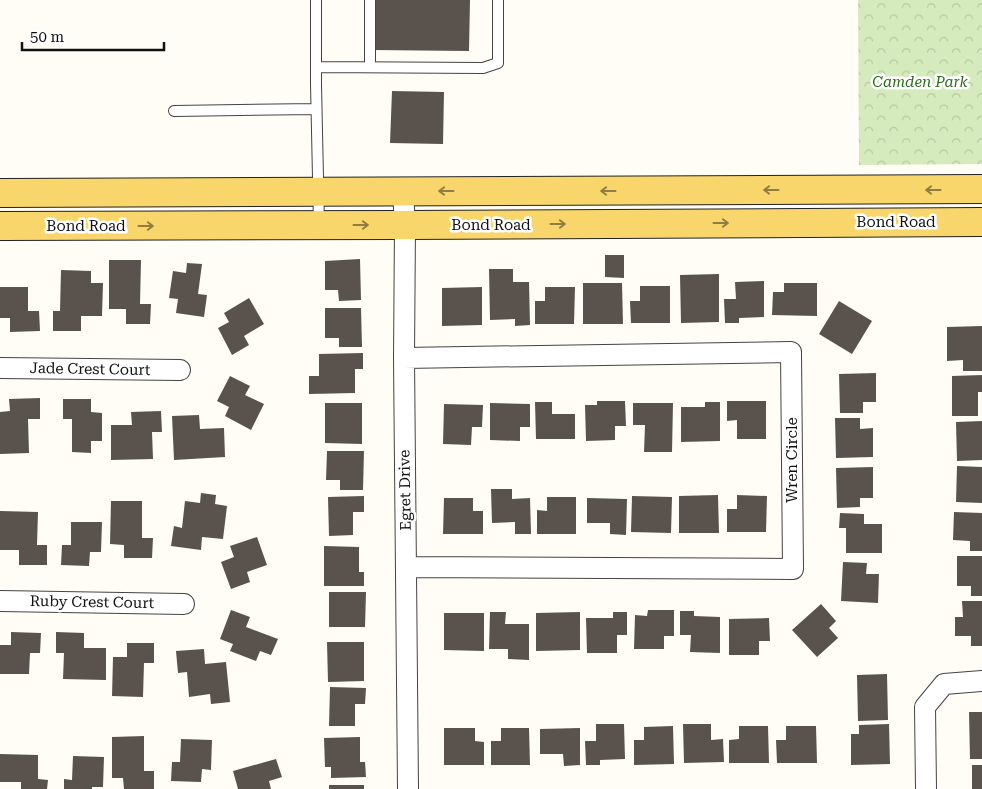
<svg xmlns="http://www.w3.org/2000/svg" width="982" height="789" font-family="'Roboto Serif',serif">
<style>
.park{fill:url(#park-crowns)}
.building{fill:#5a524d}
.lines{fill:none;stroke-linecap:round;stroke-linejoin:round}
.lane-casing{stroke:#444;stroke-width:12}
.street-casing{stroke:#444;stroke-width:22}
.primary-casing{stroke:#222;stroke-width:30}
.lane{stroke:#fff;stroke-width:10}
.street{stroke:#fff;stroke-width:20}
.primary{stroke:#f9d66b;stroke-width:28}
.oneway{stroke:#917d42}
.labels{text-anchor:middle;stroke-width:5;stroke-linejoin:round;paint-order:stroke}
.park-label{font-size:15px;font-style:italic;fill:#2f6b1f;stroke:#fff}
.street-label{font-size:15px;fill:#111;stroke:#fff}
</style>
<defs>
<pattern id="park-crowns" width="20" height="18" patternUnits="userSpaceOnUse" patternTransform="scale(1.25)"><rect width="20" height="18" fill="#d5ebbd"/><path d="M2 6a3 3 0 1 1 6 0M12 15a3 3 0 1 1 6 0" fill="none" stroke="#b6c8a1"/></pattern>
</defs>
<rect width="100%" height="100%" fill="#fffdf5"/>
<path class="park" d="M858,0H982V164L859,165Z"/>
<path class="building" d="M373,0H470L469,51L372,50Z
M392,91L444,92L443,144L390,143Z
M605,255H624V278L605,277Z
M360,259L361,300L339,301L338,290H325V261Z
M109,260H141L140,304H151L150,324H126V309H109Z
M187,263L202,264L198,294L207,295L204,317L176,313L178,299L169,298L173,271L186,273Z
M489,269H513V282H529L530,325L515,326V319L490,320Z
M61,270L91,271V283H103L102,316H81V331H53V311H60Z
M719,274V322L681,323L680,275Z
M764,281V317L739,318V323H725L724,299H736L735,282Z
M583,283H622L623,324H583Z
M784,283H817V316L772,315L773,292H784Z
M640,286H670V323H631L630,301H640Z
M0,287H28V311H39L40,331L10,332V318H0Z
M482,287V325L442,326V288Z
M545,287H575L574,324H535V301H545Z
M249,298L264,324L244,336L249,345L232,355L218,328L229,322L224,313Z
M839,301L872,321L852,354L819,334Z
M325,308H361L362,347H339V338H325Z
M982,326V371H963V360L947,361V327Z
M363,353V369H355V393L309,394V376H319V354Z
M876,373V402H863V413H840L839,374Z
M982,375V392H978V416H952V376Z
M230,376L250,386L245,395L264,404L251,430L225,416L229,407L217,401Z
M40,398V419H28L29,453L0,454V412L10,411L9,399Z
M63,399H91V412L102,413V441H91V453L72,452V419H63Z
M597,401H625L626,426H615V440L586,441L585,405H597Z
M727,401H766V439H737V420L727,421Z
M535,402H552V414H575V439H536Z
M705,402H720V441L681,442V407H705Z
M325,403H362V444L325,443Z
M490,403L530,404V427H520V441L490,440Z
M633,403H673L672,452H644L645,425H633Z
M444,404L483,405L482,427H472L471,445L443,444Z
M161,411L162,432H152L153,459L111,460V425H132L131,412Z
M199,415L200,429L224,428L225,457L174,460L172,416Z
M835,418H860V429L873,428V457L836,458Z
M982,421V460L957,461L956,422Z
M327,451H364L363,490H340V480H326Z
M957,466L982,467V503L956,502Z
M873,467V498H860V507L837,508L836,468Z
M491,489H512V499L530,498L531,534H515V522L492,523Z
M201,493L216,495L215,504L227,506L223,539L202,537L201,550L171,546L174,526L182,528L185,501L200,503Z
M718,495L719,533H679V496Z
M737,495L767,496L766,532H727V509H737Z
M364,496V512H353V535L329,536L328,497Z
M632,496L672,497L671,533L631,532Z
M547,497H576V534H537V510L547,511Z
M444,498H473V511H483V534H443Z
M587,498L627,499L626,535L610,534V523H587Z
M111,501H142V538H153L152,558H124V545L110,544Z
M0,511L38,512L37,545H47V565H19V550H0Z
M954,512L982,513V551H970V541L953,540Z
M840,513L864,514V524H882V553H846V528H839Z
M71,522H102L101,552H90L89,566L61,565L62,545H71Z
M257,537L267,565L247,572L250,582L231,589L221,562L234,557L230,546Z
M324,546L359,547V572H364V586H324Z
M957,556H982V596H971V586H957Z
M843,562L867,563L866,574H879L878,603L841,601Z
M329,592H366L365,627H329Z
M962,601H982V646H971V636H955V617H963Z
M821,604L836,621L829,628L838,638L817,657L792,630Z
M231,610L250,617L246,627L278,639L271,655L260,651L256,661L230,651L233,644L220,639Z
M648,610H674V636H664V649H634L635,615L647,616Z
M680,611H694V616L720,617V653L690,652L691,635H680Z
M490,612H506L505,624H529V660L508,659V649H489Z
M580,612V650L536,651V613Z
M613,612H627V635H617V653H587L586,618H613Z
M444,613H484V651L444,650Z
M769,618L770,641H759V655H729V619Z
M11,632L41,633L40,653H30L29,674H0V645H11Z
M56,632L84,633V648H106V680L63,679L64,653H56Z
M327,642H364V681L328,682Z
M127,643H154V663H144L143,697L112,696L113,657H127Z
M204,649L205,664L226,662L230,702L211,704L210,694L189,697L187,672L178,673L176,651Z
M887,674L888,720L858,721L857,675Z
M330,687L366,688L365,704H355V726H329Z
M969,712H982V759H970Z
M596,724H624L625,759L600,760V765H586L585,741H596Z
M683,724H711V740L723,739L724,762L684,763Z
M889,724L890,764L851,765V734H859V725Z
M673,726L674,764L634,765V740H644V727Z
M739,726H768L769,763H729V740L739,739Z
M786,726H816L817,763H777L776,740H786Z
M444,728H475V741L484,742V765H444Z
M501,728H529L530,765H491V741H501Z
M580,728V765L564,766L563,754H540V729Z
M144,736V771H154V789H124L123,778H112V737Z
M360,737V762H365L366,777L331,778V767H325L324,738Z
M181,739L212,740L211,770L202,769L201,782L171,781L172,762H180Z
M0,754L38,755V779L48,780L47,789H21V782H0Z
M73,756L104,757L103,787H92V789H64V779L72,780Z
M276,759L282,777L269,781L271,789H238L233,771Z
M972,765H982V789H972Z
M329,785H364V789H329Z"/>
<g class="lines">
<defs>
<path id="lane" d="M316,0V84L319,225
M370,66V0
M316,67L483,68L498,63V0
M174,111L316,109"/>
<path id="street" d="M403,192L405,225L404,358L408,789
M404,358L791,352L793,569L406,567
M0,368L180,370
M0,601L184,604
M926,789L925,707L944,684L982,681"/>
<path id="primary" d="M0,193L982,189
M0,226L405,225L982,222"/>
</defs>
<use href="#lane" class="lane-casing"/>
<use href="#street" class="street-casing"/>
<use href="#primary" class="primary-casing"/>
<use href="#lane" class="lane"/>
<use href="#street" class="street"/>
<use href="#primary" class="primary"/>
</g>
<defs><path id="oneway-shaft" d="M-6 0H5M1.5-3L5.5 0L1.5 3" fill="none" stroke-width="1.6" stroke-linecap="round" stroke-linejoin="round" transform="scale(1.25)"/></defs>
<g class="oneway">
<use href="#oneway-shaft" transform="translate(771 190) rotate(180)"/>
<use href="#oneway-shaft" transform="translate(933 190) rotate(180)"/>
<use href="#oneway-shaft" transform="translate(446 191) rotate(180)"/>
<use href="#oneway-shaft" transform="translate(608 191) rotate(180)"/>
<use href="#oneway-shaft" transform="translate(721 223)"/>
<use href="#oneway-shaft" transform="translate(558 224)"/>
<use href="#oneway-shaft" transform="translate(361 225)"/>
<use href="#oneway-shaft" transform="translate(146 226)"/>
</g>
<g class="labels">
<g class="park-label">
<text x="920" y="87">Camden Park</text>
</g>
<g class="street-label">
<text x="896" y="227">Bond Road</text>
<text x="491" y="230">Bond Road</text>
<text x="86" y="231">Bond Road</text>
<text transform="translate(90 369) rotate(1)" y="5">Jade Crest Court</text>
<text transform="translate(792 460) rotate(-90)" y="5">Wren Circle</text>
<text transform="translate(405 490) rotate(-91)" y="5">Egret Drive</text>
<text transform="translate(92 602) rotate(1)" y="5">Ruby Crest Court</text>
</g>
</g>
<path d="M22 42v8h142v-8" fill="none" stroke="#111111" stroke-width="2.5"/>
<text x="30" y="42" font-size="15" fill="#111111" stroke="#ffffff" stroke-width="4" paint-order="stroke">50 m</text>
</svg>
